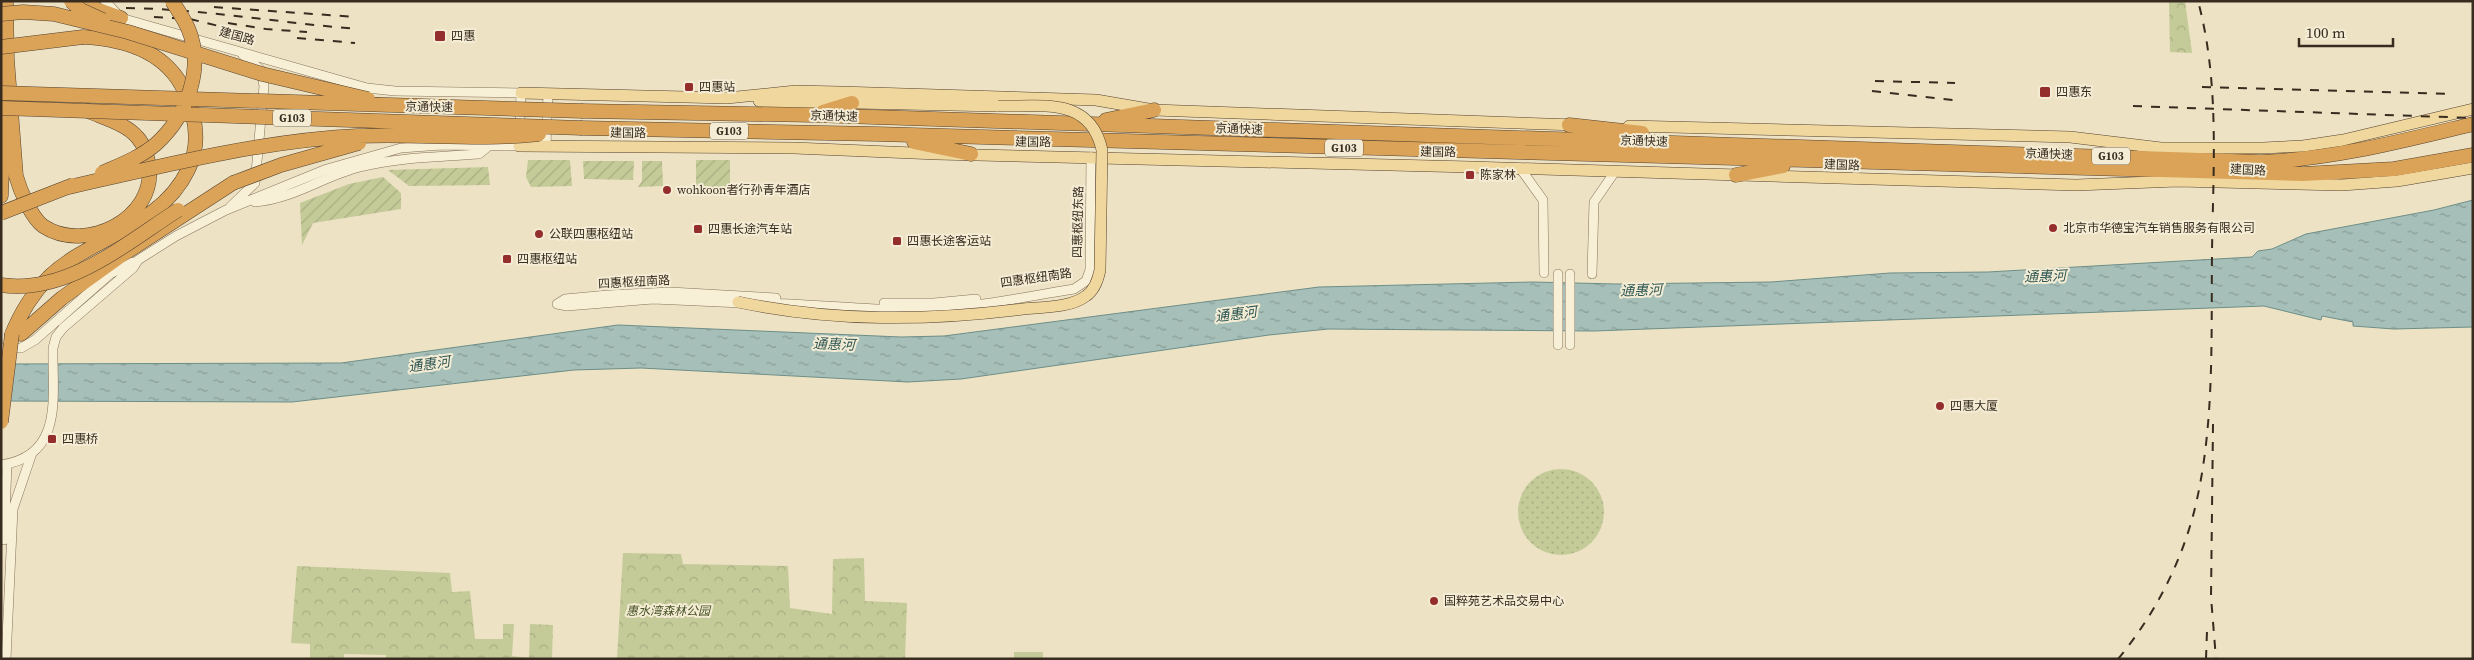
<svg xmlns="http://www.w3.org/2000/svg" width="2474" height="660" font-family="'Source Serif 4','Noto Sans SC',serif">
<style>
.grass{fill:url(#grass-dots)}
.forest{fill:url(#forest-crowns)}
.garden{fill:url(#garden-furrows)}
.pitch{fill:#c4cb98}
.water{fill:url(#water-ripples);stroke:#6d8e87}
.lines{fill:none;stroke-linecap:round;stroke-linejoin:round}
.minor-casing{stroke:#87735b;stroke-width:10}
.major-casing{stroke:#55422f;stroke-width:12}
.highway-casing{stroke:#55422f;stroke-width:15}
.minor{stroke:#f8efd7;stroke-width:9}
.major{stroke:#efd79d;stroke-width:11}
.highway{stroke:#daa358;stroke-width:14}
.rail{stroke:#382b1f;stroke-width:2;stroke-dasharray:9 9;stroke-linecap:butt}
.major-bridge-casing{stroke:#55422f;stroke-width:12;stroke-linecap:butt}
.highway-bridge-casing{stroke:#55422f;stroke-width:15;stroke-linecap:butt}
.major-bridge{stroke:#efd79d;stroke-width:11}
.highway-bridge{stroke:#daa358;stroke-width:14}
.poi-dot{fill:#942e2d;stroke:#f4ecd4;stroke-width:2}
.labels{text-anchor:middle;stroke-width:4;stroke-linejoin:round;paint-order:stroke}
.shield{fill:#f4ecd4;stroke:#706555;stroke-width:1}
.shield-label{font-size:11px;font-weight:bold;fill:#382b1f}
.street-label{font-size:12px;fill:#382b1f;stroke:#f4ecd4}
.poi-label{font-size:12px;fill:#382b1f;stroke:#f4ecd4;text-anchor:start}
.park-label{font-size:12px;font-style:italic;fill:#475326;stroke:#f4ecd4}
.water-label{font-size:14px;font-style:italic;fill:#2e5755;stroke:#f4ecd4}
</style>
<defs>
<pattern id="grass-dots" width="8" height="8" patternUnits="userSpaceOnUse" patternTransform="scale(1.25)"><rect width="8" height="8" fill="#c4cb98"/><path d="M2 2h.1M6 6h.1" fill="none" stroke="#a9ae83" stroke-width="1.8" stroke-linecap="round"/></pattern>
<pattern id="forest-crowns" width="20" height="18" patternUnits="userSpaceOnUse" patternTransform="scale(1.25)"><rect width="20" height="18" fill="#c4cb98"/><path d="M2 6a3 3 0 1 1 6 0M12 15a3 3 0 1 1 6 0" fill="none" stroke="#a9ae83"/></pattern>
<pattern id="garden-furrows" width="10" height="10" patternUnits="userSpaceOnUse" patternTransform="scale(1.25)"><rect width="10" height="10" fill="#c4cb98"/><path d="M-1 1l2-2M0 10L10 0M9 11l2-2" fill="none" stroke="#a9ae83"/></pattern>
<pattern id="water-ripples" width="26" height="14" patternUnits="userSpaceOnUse" patternTransform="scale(1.25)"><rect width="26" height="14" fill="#a6c0b9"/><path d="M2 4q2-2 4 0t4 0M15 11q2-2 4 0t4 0" fill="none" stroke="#889c96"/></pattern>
</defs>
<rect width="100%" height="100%" fill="#ede2c4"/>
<path class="grass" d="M1518 512a43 43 0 1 1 86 0a43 43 0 1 1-86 0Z"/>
<path class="forest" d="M2169,1H2185L2192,53L2170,52Z
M623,553L681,554L683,564L788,566L790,608L832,614L833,559L864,558L865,601L907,603L905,659H617Z
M297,566L450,573L452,592L470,591L475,639H503V624H514L512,656L529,658L530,624L553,625L552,659H386V655L344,654V659H310V644L291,643Z"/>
<path class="garden" d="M528,160H570L572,186L531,187L526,177Z
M696,160H730V188L696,186Z
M583,161H634L633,180L584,179Z
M642,161H662L663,186L638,187L642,181Z
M488,167L490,185L409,186L388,170Z
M383,177L401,193V209L313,223L302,245L300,203L349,184Z"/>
<path class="pitch" d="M1014,652H1043V659H1014Z"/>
<path class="water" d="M2473,200V327L2394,329L2353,326V322L2322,316L2321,320L2264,306L1594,331L1328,329L1269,335L961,379L908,382L641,368L574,370L292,402L1,401V364L341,363L618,325L901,337L944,336L1319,287L1533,282L1616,284L1771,282L1890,273L1988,272L2252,257L2258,251L2272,249L2306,234L2434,210Z"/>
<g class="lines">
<defs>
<path id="minor" d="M546,145L548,94
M1520,168L1543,200L1544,273
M255,202C293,199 324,176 360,167C399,157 439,157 479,154L490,145
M230,207L255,183L264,86L261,70L243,55
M1570,274V345
M1592,274L1594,202L1614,173
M768,303C825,305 882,312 939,309C984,306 1029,296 1074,289L1086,281L1090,270L1091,157
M884,303H934L976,299
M557,304L567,306L653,299L742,303
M557,304L565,299L608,295L670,292L776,298
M1558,345V274
M1,348H21L35,340L110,274L133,262
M1,465C65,456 52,395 53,348L56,337L63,328L133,268L138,260L176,236L226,210L327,169L401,148L441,145L519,146L521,93L395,91L367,88L121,18L105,1
M4,540L7,464
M6,659L13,509L32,453"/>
<path id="major" d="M521,93L727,98L796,91L840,92L1096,100L1154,110L1576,125
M759,101L998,106
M1629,126L2070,137L2161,148H2263L2303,146L2343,140L2473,109
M519,146L794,148L937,154L1471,167L2076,185L2178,181L2342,185L2397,181L2473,168"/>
<path id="highway" d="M6,1L7,58
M84,1L96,9L121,18
M7,59L16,176C20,190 31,217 43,226C85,254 156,219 149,166C147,156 145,146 138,138C127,124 104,118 88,111
M583,111L813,115L2261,162C2334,159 2402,141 2473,124
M823,112L852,103
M1106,120L1154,110
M1569,125L1642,133
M582,128L877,134L2303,174L2394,169L2473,155
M914,142L971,154
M1736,175L1783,166
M1,196L4,120
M12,334C21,312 32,294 49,277C92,236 160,228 188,170C201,144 196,116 184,90C165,50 123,39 83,37
M21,334L62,298L119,257L233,183"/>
</defs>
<use href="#minor" class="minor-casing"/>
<use href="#major" class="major-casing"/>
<use href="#highway" class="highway-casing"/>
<use href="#minor" class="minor"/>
<use href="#major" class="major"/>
<use href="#highway" class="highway"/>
<path class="rail" d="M214,7L356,17
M126,8C204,9 280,23 358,29
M154,17L190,19L235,30
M228,23L266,29L307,32
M297,38L355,43
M1875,81L1955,83
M2202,87L2451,94
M1872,91L1953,100
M2133,106L2473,118
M2213,424L2211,597L2216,659
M2118,659C2153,617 2180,566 2194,512C2215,428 2211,339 2212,253C2213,169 2220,83 2198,1
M2206,659L2207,631"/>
<defs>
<path id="major-bridge" d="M738,302C834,322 927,321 1023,309C1043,307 1070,308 1086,296C1095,290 1098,280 1100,270L1102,150C1090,96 1042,107 998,106"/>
<path id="highway-bridge" d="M71,1L81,10L103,20
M1,14L23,12L54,14L128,32L262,74L368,99
M1,47L83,37
M1,93L583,111
M1,108L582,128
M102,173C120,165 141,157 156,144C187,116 205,68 188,28C184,19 178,10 172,1
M233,183L281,165L359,143
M65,188C161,166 258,141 357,136C418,133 479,141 539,134
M1,213L73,185
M1,285C67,295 126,243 178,210
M1,422L12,334"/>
</defs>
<use href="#major-bridge" class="major-bridge-casing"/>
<use href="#highway-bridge" class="highway-bridge-casing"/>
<use href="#major-bridge" class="major-bridge"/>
<use href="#highway-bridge" class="highway-bridge"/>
</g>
<g class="poi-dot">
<rect x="434" y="30" width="12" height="12" rx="2.5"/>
<rect x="684" y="82" width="10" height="10" rx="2.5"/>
<rect x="2039" y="86" width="12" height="12" rx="2.5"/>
<rect x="1465" y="170" width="10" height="10" rx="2.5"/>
<circle cx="667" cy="190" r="5"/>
<circle cx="2053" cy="228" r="5"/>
<rect x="693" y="224" width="10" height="10" rx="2.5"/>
<circle cx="539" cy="234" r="5"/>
<rect x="892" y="236" width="10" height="10" rx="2.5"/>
<rect x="502" y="254" width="10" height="10" rx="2.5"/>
<circle cx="1940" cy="406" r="5"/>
<rect x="47" y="434" width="10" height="10" rx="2.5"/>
<circle cx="1434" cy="601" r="5"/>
</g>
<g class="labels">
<g class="shield">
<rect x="273" y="109.5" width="38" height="17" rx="4"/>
<rect x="710" y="122.5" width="38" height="17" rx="4"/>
<rect x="1325" y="139.5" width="38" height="17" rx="4"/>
<rect x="2092" y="147.5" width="38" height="17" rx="4"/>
</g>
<g class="shield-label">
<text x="292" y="122">G103</text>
<text x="729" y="135">G103</text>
<text x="1344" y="152">G103</text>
<text x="2111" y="160">G103</text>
</g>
<g class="street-label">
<text transform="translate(237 36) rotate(16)" y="4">建国路</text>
<text transform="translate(429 107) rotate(1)" y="4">京通快速</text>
<text transform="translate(834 116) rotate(2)" y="4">京通快速</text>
<text transform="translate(1239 129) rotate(2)" y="4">京通快速</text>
<text transform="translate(628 133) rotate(1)" y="4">建国路</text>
<text transform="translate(1644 141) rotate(2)" y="4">京通快速</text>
<text transform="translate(1033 142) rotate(1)" y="4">建国路</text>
<text transform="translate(1438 152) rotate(1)" y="4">建国路</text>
<text transform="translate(2049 154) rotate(2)" y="4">京通快速</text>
<text transform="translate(1842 165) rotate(2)" y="4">建国路</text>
<text transform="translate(2248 170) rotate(3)" y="4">建国路</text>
<text transform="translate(1078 222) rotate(-89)" y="4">四惠枢纽东路</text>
<text transform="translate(1036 278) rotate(-8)" y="4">四惠枢纽南路</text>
<text transform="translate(634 282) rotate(-3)" y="4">四惠枢纽南路</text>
</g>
<g class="poi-label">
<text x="451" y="40">四惠</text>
<text x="699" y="91">四惠站</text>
<text x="2056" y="96">四惠东</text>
<text x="1480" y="179">陈家林</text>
<text x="677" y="194">wohkoon者行孙青年酒店</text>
<text x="2063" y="232">北京市华德宝汽车销售服务有限公司</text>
<text x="708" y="233">四惠长途汽车站</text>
<text x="549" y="238">公联四惠枢纽站</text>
<text x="907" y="245">四惠长途客运站</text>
<text x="517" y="263">四惠枢纽站</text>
<text x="1950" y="410">四惠大厦</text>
<text x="62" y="443">四惠桥</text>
<text x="1444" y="605">国粹苑艺术品交易中心</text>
</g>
<g class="park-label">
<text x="668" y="615">惠水湾森林公园</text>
</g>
<g class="water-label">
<text transform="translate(2045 276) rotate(-2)" y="5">通惠河</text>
<text transform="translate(1641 290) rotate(-2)" y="5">通惠河</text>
<text transform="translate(1236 314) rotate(-7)" y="5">通惠河</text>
<text transform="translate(834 344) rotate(2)" y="5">通惠河</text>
<text transform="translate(429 364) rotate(-8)" y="5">通惠河</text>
</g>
</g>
<rect width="2474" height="660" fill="none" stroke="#382b1f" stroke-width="5"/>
<path d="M2299 38v8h94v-8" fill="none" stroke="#382b1f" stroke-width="2.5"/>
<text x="2306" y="38" font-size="15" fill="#382b1f" stroke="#f4ecd4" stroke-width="4" paint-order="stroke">100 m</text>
</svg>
